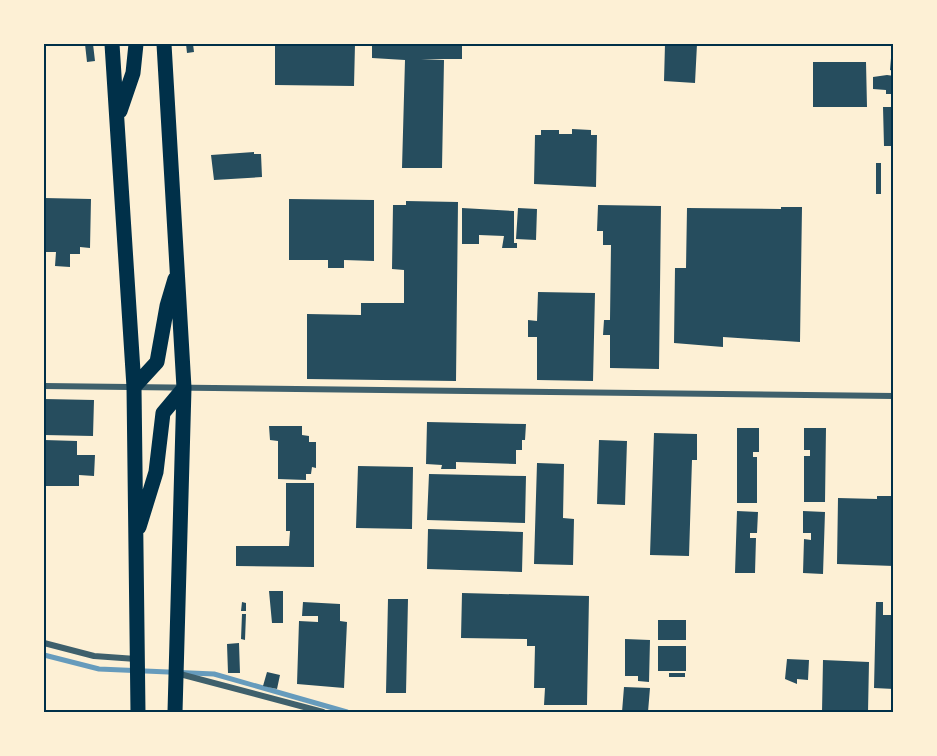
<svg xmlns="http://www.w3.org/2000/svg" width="937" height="756" font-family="Spectral,serif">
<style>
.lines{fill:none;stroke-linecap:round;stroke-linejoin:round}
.stream{stroke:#669bbc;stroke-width:5}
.building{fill:#264d5e}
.minor{stroke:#3f606c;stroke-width:6}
.primary{stroke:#003049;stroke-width:15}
.neatline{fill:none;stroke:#003049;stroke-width:2}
</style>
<rect width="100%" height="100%" fill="#fdf0d5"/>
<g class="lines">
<path class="stream" d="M44,655L99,669L214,674L347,712"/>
</g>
<path class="building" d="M85,44H93L95,61L87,62Z
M186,44H193L194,52L187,53Z
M275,44H355L354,86L275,85Z
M372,44H462V59H421L444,60L442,168H402L405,60L372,58Z
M665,44H697L695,83L664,81Z
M892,46H894V71L890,70Z
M813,62H866L867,107H813Z
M887,75L894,76V94H886V90L873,89V77Z
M883,107H894V146H884Z
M572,129L591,130V135H597L596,187L534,184L535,135H541V130H559V134H572Z
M254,152V154H261L262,177L214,180L211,155Z
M876,163H881V194H876Z
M44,198L91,199L90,248L80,247V254H70V267L55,266L56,252H44Z
M289,199L374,200V261L344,260V268H328V260H289Z
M406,201L458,202L456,381L307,379V314L361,315V303H404V270L392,269L393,205H406Z
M598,205L661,206L659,369L610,368V335H603L604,320H610L611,245H603V231H597Z
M781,207H802L800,342L723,337V347L674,343L675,268H686L687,208L781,209Z
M462,208L514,211V243H517V248H502L504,236L479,235V244H462Z
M518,208L537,209L536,240L516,239Z
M538,292L595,293L593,381L537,380V337H528V320L537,321Z
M44,399L94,400L93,436L44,435Z
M427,422L526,424L525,440H522V450H516V464L456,462V469H441L442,465L426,464Z
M269,426H302V435L309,436V442H316V468L312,467L311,474H306V480L278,479V441L270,440Z
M737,428H759V452H753V457H757V503H737Z
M804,428H826L825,502H804V456H810V450H804Z
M654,433L697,434V460H692L689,556L650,555Z
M44,440L77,441V455H95L94,476L79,475V486H44Z
M599,440L627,441L625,505L597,504Z
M537,463L564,464L563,518L574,519L573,565L534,564Z
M358,466L413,467L412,529L356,528Z
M429,474L526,476L525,523L427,520Z
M286,483H314V567L236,566V546H289L290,531H286Z
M877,496H894V566L837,564L838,498L877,499Z
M737,511L758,512L757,533H750V538H756L755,573H735Z
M803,511L825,512L823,574L803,573L804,539L811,540V533H803Z
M428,529L523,532L522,572L427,569Z
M269,591H283V623H272Z
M462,593L589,596L587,705H544L545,688H534L535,646H527V639L461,638Z
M388,599H408L406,693H386Z
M242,602L246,603V611H241Z
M303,602L340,604V621L347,622L344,688L297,684L299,621L318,622V616H302Z
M876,602H883V615H894V689L874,688Z
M242,614H246L245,640L241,639Z
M658,620H686V640H658Z
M625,639L650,640L649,682L638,681V676H625Z
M239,643L240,673H228L227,644Z
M658,646H686V671H658Z
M787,659L809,660L808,680L797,679V684L785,679Z
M823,660L869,662L868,712H822Z
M267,672L280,675L277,689L263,686Z
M669,673H685V677H669Z
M624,687L650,688L648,712H622Z
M539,710H567L566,712H539Z"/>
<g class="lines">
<path class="minor" d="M44,386L894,396
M44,643L94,656L136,659
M176,673L323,712"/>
<path class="primary" d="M112,44L134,387L138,712
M164,44L184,388L175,712
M120,111L133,73L136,44
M134,387L157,362L167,306L175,279
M139,527L156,472L163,413L184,388"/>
</g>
<rect width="937" height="756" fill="none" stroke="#fdf0d5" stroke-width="90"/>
<rect x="45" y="45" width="847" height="666" class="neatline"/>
</svg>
